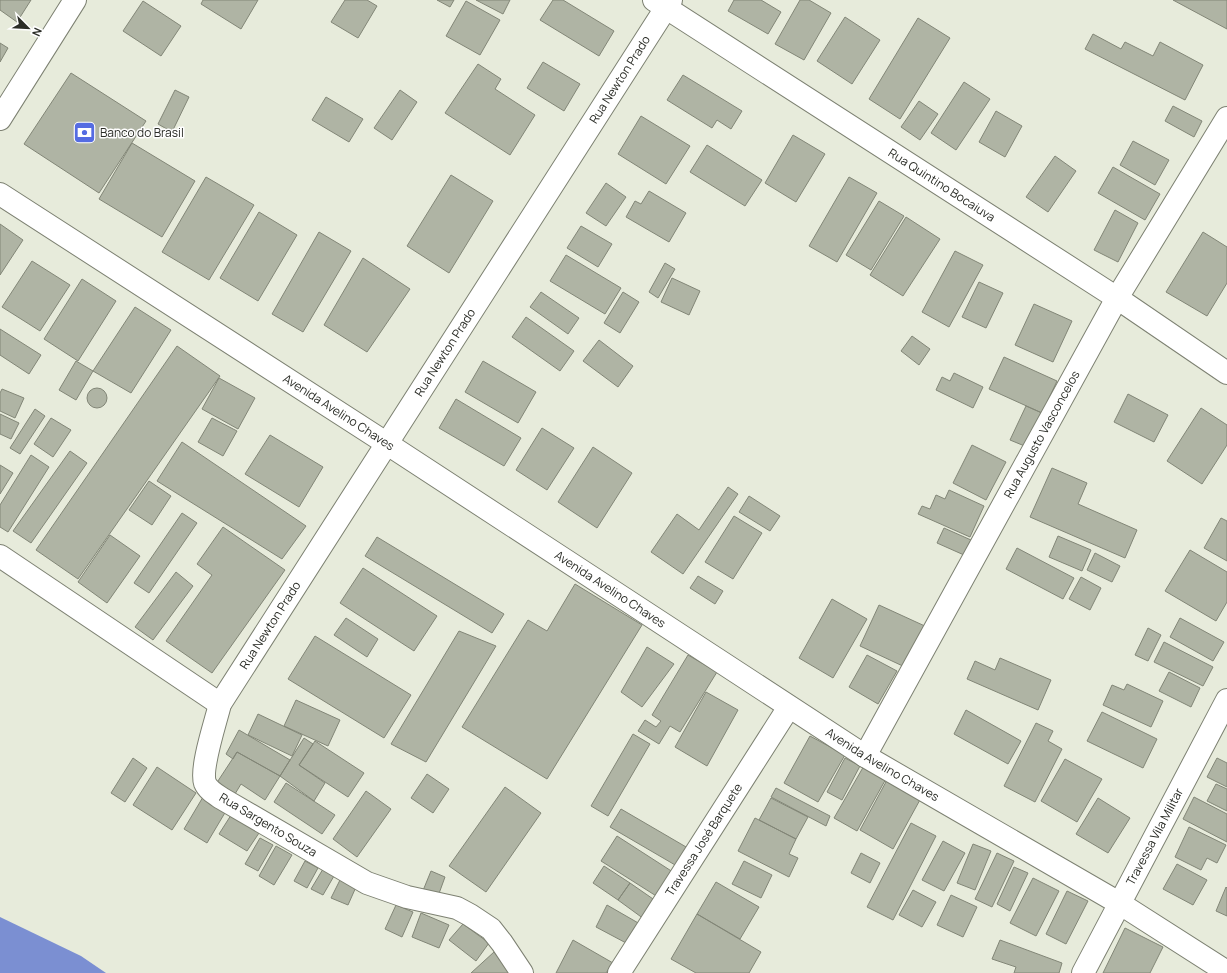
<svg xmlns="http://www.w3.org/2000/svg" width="1227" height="973" font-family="Manrope,sans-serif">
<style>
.water{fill:#7b8fd2}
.building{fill:#afb4a4;stroke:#828677}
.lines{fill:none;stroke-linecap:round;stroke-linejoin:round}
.minor-casing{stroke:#7d8172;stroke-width:24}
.minor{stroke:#fff;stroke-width:22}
.labels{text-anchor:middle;stroke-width:3;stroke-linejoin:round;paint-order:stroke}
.street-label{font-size:12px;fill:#2b2d27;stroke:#fff}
.poi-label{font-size:12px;fill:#2b2d27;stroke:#fff;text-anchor:start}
</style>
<rect width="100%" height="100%" fill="#e7ebdb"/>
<path class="water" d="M0,917L81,956L106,973H0Z"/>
<path class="building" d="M0,0H31L17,22L0,10Z
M203,0H258L241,29L201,4Z
M345,0H367L377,6L358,38L331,22Z
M437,0H454L450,7Z
M476,0H510L503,14Z
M553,0H563L614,31L599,56L540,20Z
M734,0H761L781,12L768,34L728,11Z
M800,0H809L831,13L804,60L775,44Z
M1173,0H1227V29Z
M143,1L181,26L161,56L123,31Z
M466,1L500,20L480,55L446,36Z
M845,17L880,40L852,84L817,61Z
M918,18L950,38L900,119L869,99Z
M1093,34L1121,49L1125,42L1153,56L1160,42L1203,65L1185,100L1085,49Z
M0,43L8,48L0,62Z
M543,62L580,84L564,111L527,88Z
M478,64L501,79L495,89L535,115L510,155L445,113Z
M71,73L146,121L99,193L24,144Z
M683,75L742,111L731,129L717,120L712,128L667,100Z
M964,82L990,99L956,150L931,133Z
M175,90L189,97L172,132L158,124Z
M400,90L417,102L392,140L374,128Z
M326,97L363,119L349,142L312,120Z
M919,101L938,114L920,140L901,127Z
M1173,106L1202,121L1194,137L1165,121Z
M996,111L1022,126L1005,157L979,142Z
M641,116L690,146L666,184L618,154Z
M793,135L825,154L796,202L765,183Z
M1133,141L1169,160L1155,185L1120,165Z
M132,143L195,181L162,237L99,199Z
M707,145L762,180L745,206L690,172Z
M1055,156L1076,171L1048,212L1026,197Z
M1113,167L1160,194L1145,220L1098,193Z
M451,175L493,201L449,273L407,246Z
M206,177L254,205L209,280L162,252Z
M849,177L877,193L837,262L809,246Z
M606,183L626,197L606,226L586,213Z
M649,191L686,213L669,242L626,217L635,201L641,204Z
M879,201L904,216L871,270L846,255Z
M1115,210L1138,223L1118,262L1094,250Z
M259,212L297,235L258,301L220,278Z
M906,217L940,239L903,296L870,275Z
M0,224L23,240L0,275Z
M581,226L612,244L598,267L567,248Z
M319,232L351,251L303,332L272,314Z
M1203,232L1227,247V283L1207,316L1166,292Z
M955,251L983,265L949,327L922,312Z
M566,255L621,288L605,314L550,281Z
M363,258L410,289L367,352L324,325Z
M32,261L70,285L40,331L2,307Z
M665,263L675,269L658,298L649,292Z
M672,278L700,291L689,315L661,302Z
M82,279L116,301L78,361L44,339Z
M979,282L1003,293L986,328L962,317Z
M541,292L579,318L568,334L530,307Z
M623,292L639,302L620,333L604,323Z
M1034,304L1072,321L1053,362L1015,345Z
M135,307L171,330L131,393L93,371Z
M526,317L574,351L560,371L512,337Z
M0,329L41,355L29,374L0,355Z
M912,336L930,349L919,365L901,351Z
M599,340L633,366L618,387L583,361Z
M177,346L220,376L78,579L36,550Z
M1004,357L1057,381L1042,413L989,389Z
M76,361L93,371L76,400L59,390Z
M483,361L536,392L518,423L465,392Z
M954,373L983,387L973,408L936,390L942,377L950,381Z
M219,378L255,398L238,429L202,409Z
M87 398a10 10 0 1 1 20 0a10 10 0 1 1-20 0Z
M2,389L24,398L15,418L0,411V393Z
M1128,394L1168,415L1154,442L1114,422Z
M456,399L521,438L504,466L439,428Z
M1026,406L1042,413L1027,447L1010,440Z
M1201,408L1227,425V445L1202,484L1167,461Z
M35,409L45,416L20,454L10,448Z
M0,414L19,423L11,439L0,434Z
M51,418L71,430L53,457L34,444Z
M212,418L237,431L223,456L198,442Z
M542,428L574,448L547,490L516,470Z
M270,435L323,467L299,507L245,474Z
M182,442L306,526L282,559L157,481Z
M972,445L1006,462L986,500L953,483Z
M593,447L632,473L597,528L558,502Z
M70,451L87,463L31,543L13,531Z
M31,455L49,467L8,532L0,527V505Z
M0,465L13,473L0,494Z
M1052,468L1087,483L1078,504L1137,530L1125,558L1030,517Z
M149,481L171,496L152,525L129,510Z
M728,487L738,494L683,574L651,552L677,514L699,530Z
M949,490L984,506L970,537L918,514L922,506L930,509L936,495L945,499Z
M749,496L780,516L770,531L739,512Z
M182,513L197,523L149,593L134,583Z
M734,516L762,533L733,579L705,562Z
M1221,518L1227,521V561L1204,548Z
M223,527L285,570L212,673L166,641L212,575L197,564Z
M944,528L971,540L964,555L937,543Z
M110,535L140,556L107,603L78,582Z
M1058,536L1091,550L1082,571L1049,557Z
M377,537L504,614L492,633L365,556Z
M1017,548L1074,578L1063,599L1006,569Z
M1190,550L1227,572V602L1216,621L1165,591Z
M1095,553L1120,566L1112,582L1087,570Z
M363,568L437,616L414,651L340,603Z
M176,572L193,586L153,640L135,627Z
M698,576L723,591L715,604L690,588Z
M1081,577L1101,588L1090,610L1069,599Z
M575,584L642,625L547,779L462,727L528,620L547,631Z
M832,599L867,619L833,678L799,658Z
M879,605L927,627L907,668L860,646Z
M346,618L378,639L367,657L334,635Z
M1180,618L1224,642L1213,661L1170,637Z
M1148,628L1161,635L1148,661L1135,655Z
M459,631L496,646L426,762L391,744Z
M315,636L411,695L384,738L288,679Z
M1164,642L1213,667L1203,686L1154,662Z
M647,647L674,664L642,707L621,692Z
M688,655L717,672L680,732L670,726L659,744L638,731L645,720L656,727L661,721L652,715Z
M867,655L897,671L878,704L849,687Z
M1000,658L1051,680L1038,710L967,679L975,661L995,670Z
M1169,672L1200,688L1191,707L1159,691Z
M1127,684L1163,701L1151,727L1103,705L1112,685L1124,690Z
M706,692L738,710L707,766L675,747Z
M296,700L340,720L328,746L284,726Z
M966,710L1021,741L1008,764L954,734Z
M1102,712L1157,739L1143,768L1087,741Z
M258,714L302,735L292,756L248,735Z
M1036,723L1053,731L1048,741L1062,749L1035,802L1004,786Z
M239,730L290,760L280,776L237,752L233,759L226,754Z
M633,734L650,744L608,816L591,806Z
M810,736L845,755L818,802L784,783Z
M304,738L313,744L299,765L325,783L314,801L280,776Z
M315,741L364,773L348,797L299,765Z
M237,752L280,776L265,800L241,784L232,799L214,787Z
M133,758L147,768L125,802L111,793Z
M845,758L860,766L842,800L827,792Z
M1217,758L1227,763V787L1207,777Z
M1065,759L1102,779L1077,822L1041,801Z
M865,764L887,777L857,831L834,818Z
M157,767L196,793L172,830L133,805Z
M427,774L449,789L433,813L411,798Z
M887,780L921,798L893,849L860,830Z
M286,783L335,815L322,834L274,802Z
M1216,784L1227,789V811L1207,801Z
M505,787L541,813L486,892L449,866Z
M776,788L830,816L826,826L771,797Z
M366,791L391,809L357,857L333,839Z
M203,797L226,811L207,843L184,829Z
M1194,797L1227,814V842L1183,819Z
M771,798L808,817L796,839L759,820Z
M1098,798L1130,818L1108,853L1076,834Z
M621,809L693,851L682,869L610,827Z
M233,812L261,830L247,851L219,834Z
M755,818L796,839L789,854L798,858L789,877L738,851Z
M911,823L936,836L893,920L867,907Z
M1189,827L1226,845L1217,863L1207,858L1201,870L1175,857Z
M617,836L676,874L661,899L601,861Z
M260,838L273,845L258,871L245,864Z
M943,841L965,853L944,891L922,880Z
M973,844L991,851L975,890L957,883Z
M276,846L292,855L274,885L259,876Z
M861,853L880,863L870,883L851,873Z
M997,853L1014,861L992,907L975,899Z
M305,861L318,868L307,888L294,881Z
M744,861L772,875L761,898L732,884Z
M1177,864L1207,880L1193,905L1163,889Z
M604,866L630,883L618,900L593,883Z
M1014,867L1028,873L1010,911L997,904Z
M323,869L334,876L323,895L311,889Z
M431,871L445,877L437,899L422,893Z
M1033,878L1059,891L1036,936L1010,923Z
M340,880L356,887L348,905L331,898Z
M716,882L759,907L740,939L697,914Z
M630,883L656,901L644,919L618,900Z
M1226,887L1227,888V916L1216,911Z
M913,890L936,902L922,927L899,915Z
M1067,891L1088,901L1066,944L1046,934Z
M951,895L977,907L963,937L937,925Z
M396,905L413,912L402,937L385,929Z
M607,905L640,924L628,944L596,927Z
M421,913L449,925L439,948L412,937Z
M697,914L761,952L749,973H696L671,959Z
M463,924L489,943L476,961L449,940Z
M1125,928L1163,947L1150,973H1103Z
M573,940L613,963L606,973H556Z
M1000,940L1062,963L1059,973H1014L1016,967L992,959Z
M494,952L512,973H471Z"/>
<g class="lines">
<defs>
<g id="minor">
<path id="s1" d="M654,0L1117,298L1227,373"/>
<path d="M0,119L75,0"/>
<path id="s2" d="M0,194L386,443L865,756L1119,903L1227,972"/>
<path d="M0,556L220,704"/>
<path id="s3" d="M865,756L1117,298L1227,118"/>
<path id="s4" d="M522,973L502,943L491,929L470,915L457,908L407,897L367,883L221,798C215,794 208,790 205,783C200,768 216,721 220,704L671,0"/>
<path id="s5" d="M619,973L789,707"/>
<path id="s6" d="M1083,973L1227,700"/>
</g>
</defs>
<use href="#minor" class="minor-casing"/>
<use href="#minor" class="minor"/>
</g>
<defs>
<symbol id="bank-square" viewBox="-11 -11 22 22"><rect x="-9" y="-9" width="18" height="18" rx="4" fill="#556ce2" stroke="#fff"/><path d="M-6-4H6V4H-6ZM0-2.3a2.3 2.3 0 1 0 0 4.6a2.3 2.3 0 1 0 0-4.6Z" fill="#fff"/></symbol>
</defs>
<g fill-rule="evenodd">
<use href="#bank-square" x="72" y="120" width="25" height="25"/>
</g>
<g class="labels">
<g class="street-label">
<text dy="4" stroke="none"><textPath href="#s4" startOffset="1201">Rua Newton Prado</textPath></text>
<text dy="4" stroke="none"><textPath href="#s1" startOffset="342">Rua Quintino Bocaiuva</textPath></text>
<text dy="4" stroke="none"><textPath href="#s4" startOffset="877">Rua Newton Prado</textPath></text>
<text dy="4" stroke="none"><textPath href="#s2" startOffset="403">Avenida Avelino Chaves</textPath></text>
<text dy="4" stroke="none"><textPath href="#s3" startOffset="367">Rua Augusto Vasconcelos</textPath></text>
<text dy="4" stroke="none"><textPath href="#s2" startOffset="727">Avenida Avelino Chaves</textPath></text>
<text dy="4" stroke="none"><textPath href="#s4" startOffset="553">Rua Newton Prado</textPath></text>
<text dy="4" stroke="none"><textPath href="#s2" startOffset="1051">Avenida Avelino Chaves</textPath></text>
<text transform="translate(268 825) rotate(31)" y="4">Rua Sargento Souza</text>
<text dy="4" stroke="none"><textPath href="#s6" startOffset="154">Travessa Vila Militar</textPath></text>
<text dy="4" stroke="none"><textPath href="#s5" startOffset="158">Travessa José Barquete</textPath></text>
</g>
<g class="poi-label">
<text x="100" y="137">Banco do Brasil</text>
</g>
</g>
<g transform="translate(28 28) rotate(114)" stroke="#ffffff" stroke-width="3" paint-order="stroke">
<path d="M0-3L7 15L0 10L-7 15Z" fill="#2b2d27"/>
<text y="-6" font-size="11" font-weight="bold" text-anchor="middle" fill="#2b2d27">N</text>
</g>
</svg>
